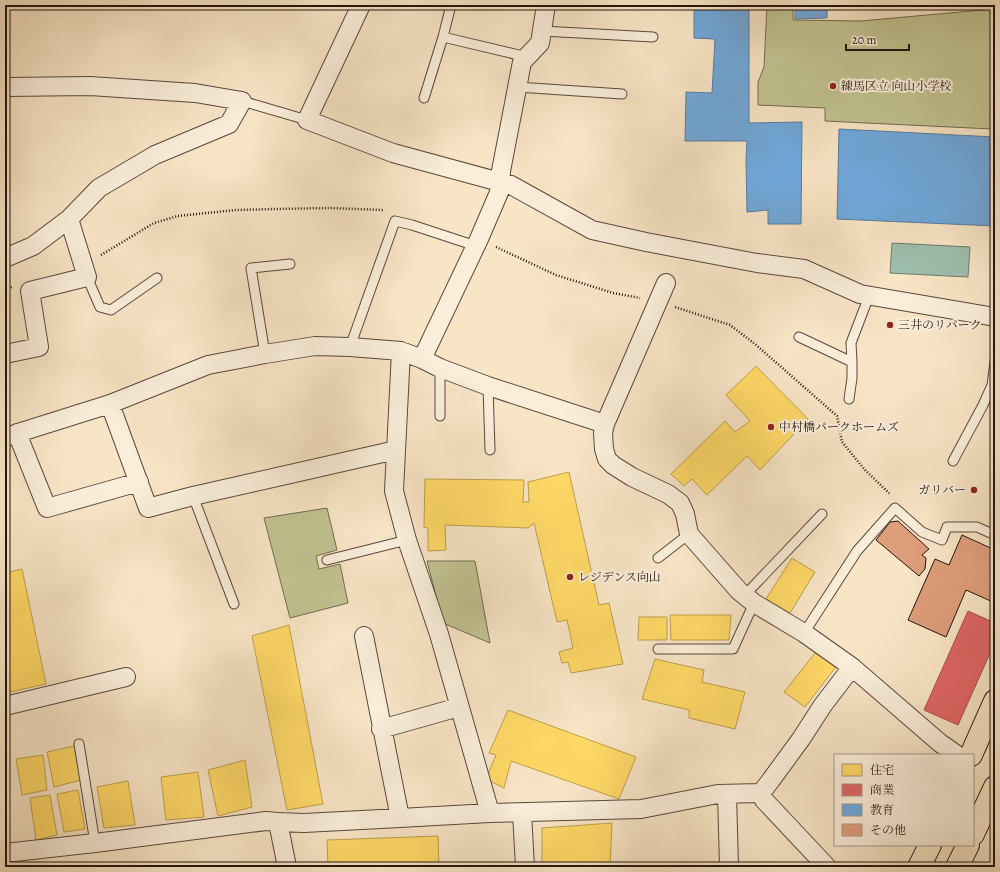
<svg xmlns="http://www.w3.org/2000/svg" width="1000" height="872" font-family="Alegreya,'Noto Serif JP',serif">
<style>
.green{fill:#c2c392;stroke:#726c50}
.water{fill:#9ec0af;stroke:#6c7b6f}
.homes{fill:#ffd966;stroke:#bd9e4c}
.shops{fill:#e06666;stroke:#a74d4c}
.schools{fill:#6fa8dc;stroke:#587c9e}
.building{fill:#df9e7b;stroke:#22140f}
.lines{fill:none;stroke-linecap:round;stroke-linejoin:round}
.lane-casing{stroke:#58483d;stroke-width:11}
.street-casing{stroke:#58483d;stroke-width:20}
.primary-casing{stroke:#22140f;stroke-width:24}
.path{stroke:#22140f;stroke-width:2.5;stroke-dasharray:1 2;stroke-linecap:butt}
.lane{stroke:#faeeda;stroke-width:9}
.street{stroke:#faeeda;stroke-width:18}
.primary{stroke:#f8e5c6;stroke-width:22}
.poi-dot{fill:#8f2418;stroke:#faeeda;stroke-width:1.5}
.labels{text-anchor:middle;stroke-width:4;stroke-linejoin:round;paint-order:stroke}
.poi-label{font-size:12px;fill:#22140f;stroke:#faeeda;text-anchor:start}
</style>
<rect width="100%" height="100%" fill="#f8e5c6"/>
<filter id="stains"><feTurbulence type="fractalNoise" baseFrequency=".005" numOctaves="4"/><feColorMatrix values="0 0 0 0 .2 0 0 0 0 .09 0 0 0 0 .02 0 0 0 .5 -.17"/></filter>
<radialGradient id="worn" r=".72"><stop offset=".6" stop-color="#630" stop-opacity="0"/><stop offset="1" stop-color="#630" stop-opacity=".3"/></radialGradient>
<path class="green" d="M767,5H793V20L861,21L993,9L995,29V115L992,121V129L825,121V108L758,105V82L764,67Z
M327,508L337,550L316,556L319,569L340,564L348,603L290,618L264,518Z
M427,561H475L490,643L443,623Z"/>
<path class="water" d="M892,243L970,247L968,277L890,273Z"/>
<path class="homes" d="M756,366L808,419L760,470L747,456L707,495L692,479L684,486L671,474L725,421L735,432L750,421L726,395Z
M569,472L599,605L609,603L623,664L571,673L568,662L562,663L559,652L573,648L567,620L557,622L534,523L528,528L445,525L446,550L428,551V528L424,527L425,479L524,480L523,502H529L528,482Z
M792,558L815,572L790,613L766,599Z
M22,569L46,684L10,692L5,670V573Z
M670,615H731L729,640H671Z
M639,617H667V640H638Z
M289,625L323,804L287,810L252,636Z
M815,653L836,667L805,707L784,692Z
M655,659L704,670L702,682L745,692L735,729L689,718V710L642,699Z
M508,710L636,757L619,799L511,761L504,788L486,779L496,755L489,753Z
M74,746L81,780L54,787L47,752Z
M43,755L47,790L22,795L16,759Z
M245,760L252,807L218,816L208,770Z
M198,772L204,817L166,820L161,777Z
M128,781L135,825L104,828L97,787Z
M78,790L85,829L64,832L57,794Z
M50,795L57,835L36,840L30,798Z
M612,823L610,867H542V828Z
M438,836L439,867H406V866L328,867L327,840Z"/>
<path class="shops" d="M968,611L995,623V642L958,725L924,710Z"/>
<path class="schools" d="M716,5H749V123L802,122L801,224H768V210L747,212L746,161L747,141H685L686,92L712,93L715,39L694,38V8H716Z
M795,5H827V18L795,19Z
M839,129L995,137V226L837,219Z"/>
<path class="building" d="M898,521L929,549L922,555L926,558L925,569L919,576L876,540L890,522Z
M962,535L995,550V603L966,590L946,637L908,620L935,559L949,565Z"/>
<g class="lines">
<defs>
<path id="lane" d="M542,31L653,37
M443,37L527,57
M517,87L622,94
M424,98L443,37L450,9
M242,101L307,120
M87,277L100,307L111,310L157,278
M799,337L852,362V378L849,399
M350,347L395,221L412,225L476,246
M265,354L251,268L290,264
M852,362L851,343L869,296
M440,368V416
M488,386L490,450
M953,461L983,405L992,385L995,362
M193,496L234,604
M658,558L689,534
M327,560L407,540
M745,595L822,514
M804,633L857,551L895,508L922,532L942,540L947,527H977L995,535
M658,649H733L754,603
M79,744L95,843"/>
<path id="street" d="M361,5L307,120L393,153L511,185L592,230L646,242L757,263L804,269L860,294L995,317
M5,87L90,86L195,93L242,101L229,124L155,155L99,188L69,219L33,246L5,258
M666,283L605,424L603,433L604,449L607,459L613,465L632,477L668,494L680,503L685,514L689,534L739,591L754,603L804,633L852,667L940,743L957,755
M401,351L394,491L407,540L439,634L490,813
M5,354L39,347L30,291L87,277L69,219
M422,359L479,239L500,190L501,171L522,62L540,43L546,5
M110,404L148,508L193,496L396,450
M17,433L47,508L139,482
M5,437L110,404L208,365L265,354L315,346L350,347L401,351L422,359L440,368L488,386L605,424
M364,636L400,818
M5,706L126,677
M381,729L459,707
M761,793L764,800L827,867
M727,794L729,867
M522,813L525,867
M278,822L287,867
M5,853L95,843L266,821L278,822L304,823L400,818L490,813L641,809L718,794L761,793L771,780L801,739L823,705L852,667"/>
<path id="primary" d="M971,755L995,701
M973,834L995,787
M919,867L930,845
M957,867L968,845"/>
</defs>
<use href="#lane" class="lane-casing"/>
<use href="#street" class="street-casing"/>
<use href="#primary" class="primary-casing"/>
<path class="path" d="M496,247L556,275L613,293L640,298
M101,255L154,223L178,216L236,210L275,209L329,208L384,210
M5,289L12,287
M675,307L730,325L755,344L837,416L842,442L865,470L890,494"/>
<use href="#lane" class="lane"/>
<use href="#street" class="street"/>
<use href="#primary" class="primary"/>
</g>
<g class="poi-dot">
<circle cx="833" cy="86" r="4"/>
<circle cx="890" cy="325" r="4"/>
<circle cx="771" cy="427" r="4"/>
<circle cx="974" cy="490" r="4"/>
<circle cx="570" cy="577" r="4"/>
</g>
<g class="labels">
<g class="poi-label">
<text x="841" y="90">練馬区立 向山小学校</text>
<text x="898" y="329">三井のリパーク</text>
<text x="779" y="431">中村橋パークホームズ</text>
<text x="966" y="494" text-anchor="end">ガリバー</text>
<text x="578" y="581">レジデンス向山</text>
</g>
</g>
<rect width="1000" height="872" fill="none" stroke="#f8e5c6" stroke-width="20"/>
<rect x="6" y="6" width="988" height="860" fill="none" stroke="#22140f" stroke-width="2"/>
<rect x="10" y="10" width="980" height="852" fill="none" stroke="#22140f"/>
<rect x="834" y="754" width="140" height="92" fill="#faeeda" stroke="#a49789"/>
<rect x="842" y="764" width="20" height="12" fill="#ffd966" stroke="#a49789"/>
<text x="870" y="774" font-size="12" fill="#22140f">住宅</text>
<rect x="842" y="784" width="20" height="12" fill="#e06666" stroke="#a49789"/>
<text x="870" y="794" font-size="12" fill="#22140f">商業</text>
<rect x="842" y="804" width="20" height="12" fill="#6fa8dc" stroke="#a49789"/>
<text x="870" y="814" font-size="12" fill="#22140f">教育</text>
<rect x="842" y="824" width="20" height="12" fill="#df9e7b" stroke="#a49789"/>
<text x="870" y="834" font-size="12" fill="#22140f">その他</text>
<path d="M846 44v6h63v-6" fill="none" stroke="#22140f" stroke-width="2"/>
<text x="852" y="44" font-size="12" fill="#22140f" stroke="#faeeda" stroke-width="3" paint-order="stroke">20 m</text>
<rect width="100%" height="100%" filter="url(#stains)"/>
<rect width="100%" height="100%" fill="url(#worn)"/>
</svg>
